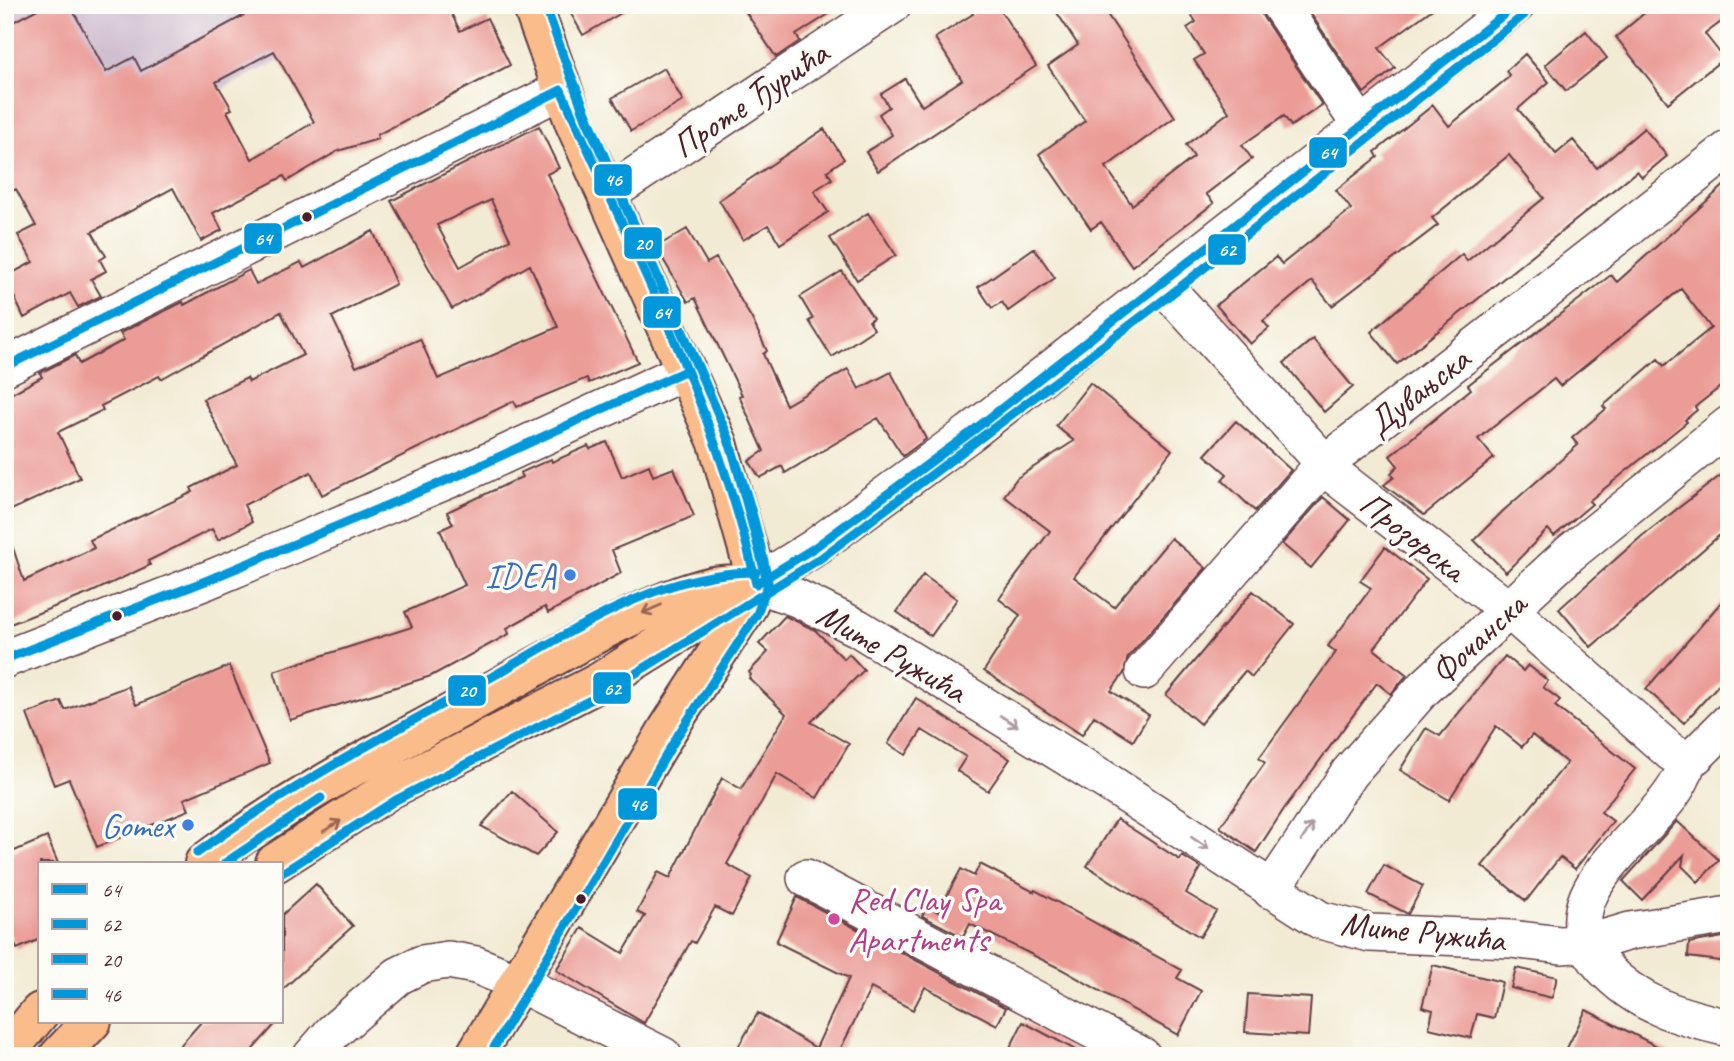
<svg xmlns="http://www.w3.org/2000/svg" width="1734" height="1061" font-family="Caveat,sans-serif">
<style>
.industrial{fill:#cfbdcf}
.building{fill:#eb9c97;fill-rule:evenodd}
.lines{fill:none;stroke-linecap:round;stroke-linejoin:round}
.minor-casing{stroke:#633e44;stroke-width:40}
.major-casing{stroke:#633e44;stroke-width:42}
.minor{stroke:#fff;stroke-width:37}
.major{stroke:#fabc8b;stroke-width:38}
.bus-1-casing{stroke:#fdfcf7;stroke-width:14}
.bus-2-casing{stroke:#fdfcf7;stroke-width:14}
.bus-3-casing{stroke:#fdfcf7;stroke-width:14}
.bus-4-casing{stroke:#fdfcf7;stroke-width:14}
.bus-1{stroke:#0098da;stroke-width:9}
.bus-2{stroke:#0098da;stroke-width:9}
.bus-3{stroke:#0098da;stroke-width:9}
.bus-4{stroke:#0098da;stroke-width:9}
.oneway{stroke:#996656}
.oneway2{stroke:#ae9aa0}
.bus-dot{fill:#4a1f2b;stroke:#fdfcf7;stroke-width:2.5}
.shop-dot{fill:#3f7fe0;stroke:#fdfcf7;stroke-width:2.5}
.hotel-dot{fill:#d1479c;stroke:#fdfcf7;stroke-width:2.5}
.labels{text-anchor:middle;stroke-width:7;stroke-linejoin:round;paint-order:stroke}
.street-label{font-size:35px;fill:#4a1f2b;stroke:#fdfcf7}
.shop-label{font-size:35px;fill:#366cbe;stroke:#fdfcf7;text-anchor:end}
.hotel-label{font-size:35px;fill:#b23c85;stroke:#fdfcf7;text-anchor:start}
.line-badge{stroke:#fdfcf7;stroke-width:2.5}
.badge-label{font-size:19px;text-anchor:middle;font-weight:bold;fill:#fff}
</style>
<rect width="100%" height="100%" fill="#fdfcf7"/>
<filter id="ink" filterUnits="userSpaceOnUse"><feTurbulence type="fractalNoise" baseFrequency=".0143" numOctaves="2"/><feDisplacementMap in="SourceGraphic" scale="14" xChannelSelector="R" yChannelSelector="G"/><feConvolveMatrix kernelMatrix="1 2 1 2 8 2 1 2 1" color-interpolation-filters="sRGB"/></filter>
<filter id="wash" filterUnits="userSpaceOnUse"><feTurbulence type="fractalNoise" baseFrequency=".00686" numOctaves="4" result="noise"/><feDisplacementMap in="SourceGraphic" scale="28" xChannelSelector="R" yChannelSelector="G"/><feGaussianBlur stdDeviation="1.57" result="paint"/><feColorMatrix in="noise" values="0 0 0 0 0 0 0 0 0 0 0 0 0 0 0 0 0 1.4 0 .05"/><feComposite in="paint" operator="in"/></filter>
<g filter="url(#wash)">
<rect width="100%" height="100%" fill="#f2ebd4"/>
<path class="industrial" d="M5,5H390L5,197Z"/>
<g id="blocks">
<path class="building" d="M45,5H70L106,72L134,57L141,71L263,5H447L460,31L487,18L510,65L377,135L378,139L338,151L287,181L284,176L213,213L222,230L201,241L173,188L92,232L106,256L100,260L106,271L91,279L101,296L78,307L70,293L24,318L5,277L33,262L18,235L36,226L16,189L5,195V26ZM274,51L314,122L252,159L227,111L232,109L216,82Z
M566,5H635L583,35Z
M741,5H843L796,35L800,41L776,57Z
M967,5H997L1036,66L878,171L866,152L892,135L879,114L889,107L881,94L905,79L922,106L962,80L935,38L973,14Z
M1052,5H1101L1175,117L1106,167L1132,205L1194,157L1186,145L1229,112L1194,60L1204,54L1187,28L1196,22L1185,5H1259L1263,17L1322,105L1291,126L1284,116L1242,145L1252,159L1206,194L1214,203L1132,266L1101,222L1091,229L1039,154L1085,121L1048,66L1078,45Z
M1305,5H1438L1379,48L1395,68L1364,93Z
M1654,5H1729V16L1705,34L1724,58L1668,103L1616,37Z
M1586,31L1607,58L1566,91L1545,65Z
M1525,54L1549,82L1518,109L1556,154L1573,140L1597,168L1644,128L1667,156L1642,177L1637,171L1397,364L1371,332L1462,254L1467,261L1544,198L1509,155L1432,218L1438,225L1332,306L1312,281L1263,321L1269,328L1250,344L1216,305L1276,257L1282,264L1351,209L1336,190L1378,157L1375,152L1433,105L1449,126L1510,76L1506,71Z
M664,68L683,101L631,131L612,98Z
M539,126L559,168L547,174L638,362L589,383L587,378L517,407L514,401L322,495L311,472L244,505L252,522L218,540L212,529L148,561L150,565L90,593L5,626V537L9,536L24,581L94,548L90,540L193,492L191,488L237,465L203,399L247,378L249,382L303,355L281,312L161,379L159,376L101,406L103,410L58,432L80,478L5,513V397L42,377L40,373L75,355L79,364L124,340L120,333L183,302L184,305L249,270L256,284L301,262L304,268L373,231L396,284L332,317L356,367L420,339L438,379L558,327L530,265L452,309L391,201ZM491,200L510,239L460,267L437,225Z
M824,129L844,159L827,171L832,179L814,191L828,212L780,244L768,225L743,240L719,200Z
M1729,181V380L1695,407L1697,410L1685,420L1687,422L1589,501L1592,504L1554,536L1548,529L1506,572L1474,540L1503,511L1578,445L1572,438L1606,409L1603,406L1658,359L1664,366L1711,328L1681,289L1560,386L1554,379L1478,439L1494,458L1424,515L1384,485L1394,477L1391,473L1398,466L1390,456L1471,389L1468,385L1611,275L1617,282Z
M868,213L896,255L857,280L830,238Z
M687,229L707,263L716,258L752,319L767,351L763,354L786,405L848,369L859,389L891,372L926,439L903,456L878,418L785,473L782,466L760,478L749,461L764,451L739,396L742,395L695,298L688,302L656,247Z
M1034,248L1055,278L1008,311L1002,302L992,308L978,287Z
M842,271L873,318L869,321L874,329L832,357L809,321L813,319L800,297Z
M1313,339L1353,387L1324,412L1284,363Z
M1090,383L1172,450L1074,577L1114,607L1171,538L1206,568L1128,657L1124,673L1111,691L1149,715L1133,741L1094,716L1082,735L984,671L1020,615L999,599L1050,531L1004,496L1017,478L1074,441L1056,426Z
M1236,421L1291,470L1255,511L1222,480L1227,474L1205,455Z
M607,442L622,477L649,465L653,476L674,468L694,516L612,550L621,573L548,613L545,607L507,628L509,634L431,676L290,720L274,671L412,627L405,612L465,585L440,530L453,524L447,512L522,477L520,473L551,459L552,462L588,446L590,449Z
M1729,469V527L1591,647L1559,609L1642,536Z
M1323,497L1350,520L1311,568L1282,544Z
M1385,547L1427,579L1374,649L1407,675L1391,694L1377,683L1284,809L1256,852L1220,827L1265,763L1259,758L1336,652L1328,646L1371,588L1360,581Z
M923,575L957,599L931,636L897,612Z
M1253,591L1294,624L1252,677L1245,671L1200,724L1166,695Z
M1729,593V673L1684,723L1646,689Z
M785,616L815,630L844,659L849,654L864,670L811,722L849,744L817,798L777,774L727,864L752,878L732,916L715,907L695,943L691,941L644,1023L556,970L582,928L623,953L645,916L637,912L658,872L670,878L722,778L741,789L786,714L749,678L751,675L749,672L768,652L759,644Z
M1505,656L1523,671L1528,665L1548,681L1543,687L1560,700L1555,706L1635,769L1601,812L1613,821L1575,869L1560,857L1526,901L1482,866L1567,763L1532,735L1522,747L1496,726L1449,800L1400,770L1426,728L1440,736Z
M229,666L270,763L184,799L189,810L97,847L69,779L54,785L27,714L61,701L65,710L128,686L136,705Z
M916,698L1010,759L988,791L957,771L966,757L922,730L906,755L888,744Z
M512,791L558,832L536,856L481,826Z
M1117,819L1180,860L1182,856L1201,868L1186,893L1216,911L1200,937L1087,866Z
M1677,821L1719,860L1698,882L1682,866L1684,855L1642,900L1623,881Z
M47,837L58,863H40V939L17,949L5,921V855Z
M980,864L1034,892L1035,890L1182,970L1177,978L1201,991L1178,1035L1061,969L970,924L963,937L922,916L927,906L938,912L961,869L974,876Z
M1384,865L1423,886L1408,914L1368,894Z
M316,884L353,926L282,990V915Z
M797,897L1006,1008L997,1025L925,987L913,1010L871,988L837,1056H752L738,1047L758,1013L816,1048L849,978L776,942Z
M1729,936V962L1688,957L1689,943Z
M1433,965L1502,982L1494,1018L1477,1014L1471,1038L1429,1028L1433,1010L1422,1007Z
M1516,968L1557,977L1552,998L1511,988Z
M1248,994L1311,998L1308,1036L1245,1032Z
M1586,1010L1676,1056H1563Z
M202,1021H278L247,1056H171Z
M1023,1022L1087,1056H1006Z"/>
</g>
</g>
<g filter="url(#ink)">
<use href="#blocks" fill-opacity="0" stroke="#633e44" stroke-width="2"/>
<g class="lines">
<defs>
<path id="minor" d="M1280,5L1361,126
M608,194L892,5
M1163,285L1337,477L1509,610L1672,753L1687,759
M5,367L561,90
M756,584L797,598L858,628L1103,779L1320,920L1370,933L1511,939L1561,945L1589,943L1630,931L1729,915
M756,584L814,548L970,433L1516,5
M5,659L208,580L464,473L687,370
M1144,671L1324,464L1729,149
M1687,759C1679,826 1531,885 1602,966C1637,1005 1680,1017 1729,1028
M1687,759L1695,756L1729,722
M806,878L1142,1056
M1271,890L1349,773L1421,691L1569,554L1729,425
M312,1056L333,1032L398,976L422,964L448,960L476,965L517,982L663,1056"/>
<path id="major" d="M204,863C291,797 387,748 483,696C549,660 641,603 713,586C727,583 741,584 756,584
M275,863L390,789L598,683L751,588
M5,1054L40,1012
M59,1056L92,1021
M475,1056L668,729L747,607L756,584L753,567L718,443L575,124L532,5"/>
</defs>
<use href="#minor" class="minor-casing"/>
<use href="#major" class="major-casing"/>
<use href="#minor" class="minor"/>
<use href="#major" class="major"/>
<defs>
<path id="bus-1" d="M5,367L561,90C633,251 718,411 756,584
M756,584L814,548L970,433L1516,5
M5,659L208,580L464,473L687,370"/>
<path id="bus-2" d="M225,863L321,798
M282,873L396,800L604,693L821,558L1170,295L1524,15"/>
<path id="bus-3" d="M545,5C578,99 618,189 659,279C704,378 749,474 768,582
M197,853C286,788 383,737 479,684C564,637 656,571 756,572"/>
<path id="bus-4" d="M489,1056L678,735L757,614L768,584L729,438L586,119L545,5"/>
</defs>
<use href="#bus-1" class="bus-1-casing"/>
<use href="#bus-2" class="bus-2-casing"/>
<use href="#bus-3" class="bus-3-casing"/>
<use href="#bus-4" class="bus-4-casing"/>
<use href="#bus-1" class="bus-1"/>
<use href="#bus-2" class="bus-2"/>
<use href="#bus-3" class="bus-3"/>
<use href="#bus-4" class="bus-4"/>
</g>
<defs><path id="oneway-shaft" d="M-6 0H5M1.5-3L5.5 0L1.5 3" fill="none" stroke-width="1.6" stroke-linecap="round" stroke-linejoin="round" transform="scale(1.75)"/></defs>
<g class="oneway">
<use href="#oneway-shaft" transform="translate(652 609) rotate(156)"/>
<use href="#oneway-shaft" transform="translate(332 826) rotate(-32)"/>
</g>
<g class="oneway2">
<use href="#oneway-shaft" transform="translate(1009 721) rotate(32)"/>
<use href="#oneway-shaft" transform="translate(1307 832) rotate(-57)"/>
<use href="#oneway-shaft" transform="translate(1200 843) rotate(34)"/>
</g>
</g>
<g class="bus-dot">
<circle cx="307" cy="217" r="6"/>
<circle cx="117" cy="616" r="6"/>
<circle cx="581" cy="899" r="6"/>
</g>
<g class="shop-dot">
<circle cx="570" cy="575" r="7"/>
<circle cx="188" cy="825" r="7"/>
</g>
<circle class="hotel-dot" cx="834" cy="919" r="7"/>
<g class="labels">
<g class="street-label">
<text transform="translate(750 99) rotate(-34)" y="12">Проте Ђурића</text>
<text transform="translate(1418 391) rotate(-38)" y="12">Дувањска</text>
<text transform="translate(1413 536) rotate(38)" y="12">Прозорска</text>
<text transform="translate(1478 638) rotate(-43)" y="12">Фочанска</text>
<text transform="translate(892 652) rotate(30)" y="12">Мите Ружића</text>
<text transform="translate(1423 931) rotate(6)" y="12">Мите Ружића</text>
</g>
<g class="shop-label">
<text x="556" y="587">IDEA</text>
<text x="174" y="837">Gomex</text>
</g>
<g class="hotel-label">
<text x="848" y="911">Red Clay Spa<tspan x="848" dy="40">Apartments</tspan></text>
</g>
</g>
<g class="line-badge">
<rect x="1308" y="136" width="40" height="33" rx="7" fill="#0098da"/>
<rect x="593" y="163" width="40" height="34" rx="7" fill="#0098da"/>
<rect x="243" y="222" width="40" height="33" rx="7" fill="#0098da"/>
<rect x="623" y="226" width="40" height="34" rx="7" fill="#0098da"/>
<rect x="1207" y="233" width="40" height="33" rx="7" fill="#0098da"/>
<rect x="642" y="295" width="40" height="34" rx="7" fill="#0098da"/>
<rect x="592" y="671" width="40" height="34" rx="7" fill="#0098da"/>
<rect x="447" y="674" width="40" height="33" rx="7" fill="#0098da"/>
<rect x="617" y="787" width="41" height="34" rx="7" fill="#0098da"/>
</g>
<g class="badge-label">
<text x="1328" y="159">64</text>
<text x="613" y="186">46</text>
<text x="263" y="245">64</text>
<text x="643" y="250">20</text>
<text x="1227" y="256">62</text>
<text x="662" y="319">64</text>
<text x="612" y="695">62</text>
<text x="467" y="697">20</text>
<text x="638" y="811">46</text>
</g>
<rect width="1734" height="1061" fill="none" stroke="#fdfcf7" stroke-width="28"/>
<rect x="38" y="862" width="245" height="161" fill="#fdfcf7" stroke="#b5a4a5" stroke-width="2"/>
<rect x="52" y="884" width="35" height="10" fill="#0098da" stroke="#b5a4a5" stroke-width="2"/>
<text x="102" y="897" font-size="21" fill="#4a1f2b">64</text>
<rect x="52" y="919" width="35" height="10" fill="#0098da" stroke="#b5a4a5" stroke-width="2"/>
<text x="102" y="932" font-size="21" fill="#4a1f2b">62</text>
<rect x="52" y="954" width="35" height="10" fill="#0098da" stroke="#b5a4a5" stroke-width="2"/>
<text x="102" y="967" font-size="21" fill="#4a1f2b">20</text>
<rect x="52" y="989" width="35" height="10" fill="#0098da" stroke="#b5a4a5" stroke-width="2"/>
<text x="102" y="1002" font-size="21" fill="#4a1f2b">46</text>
</svg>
